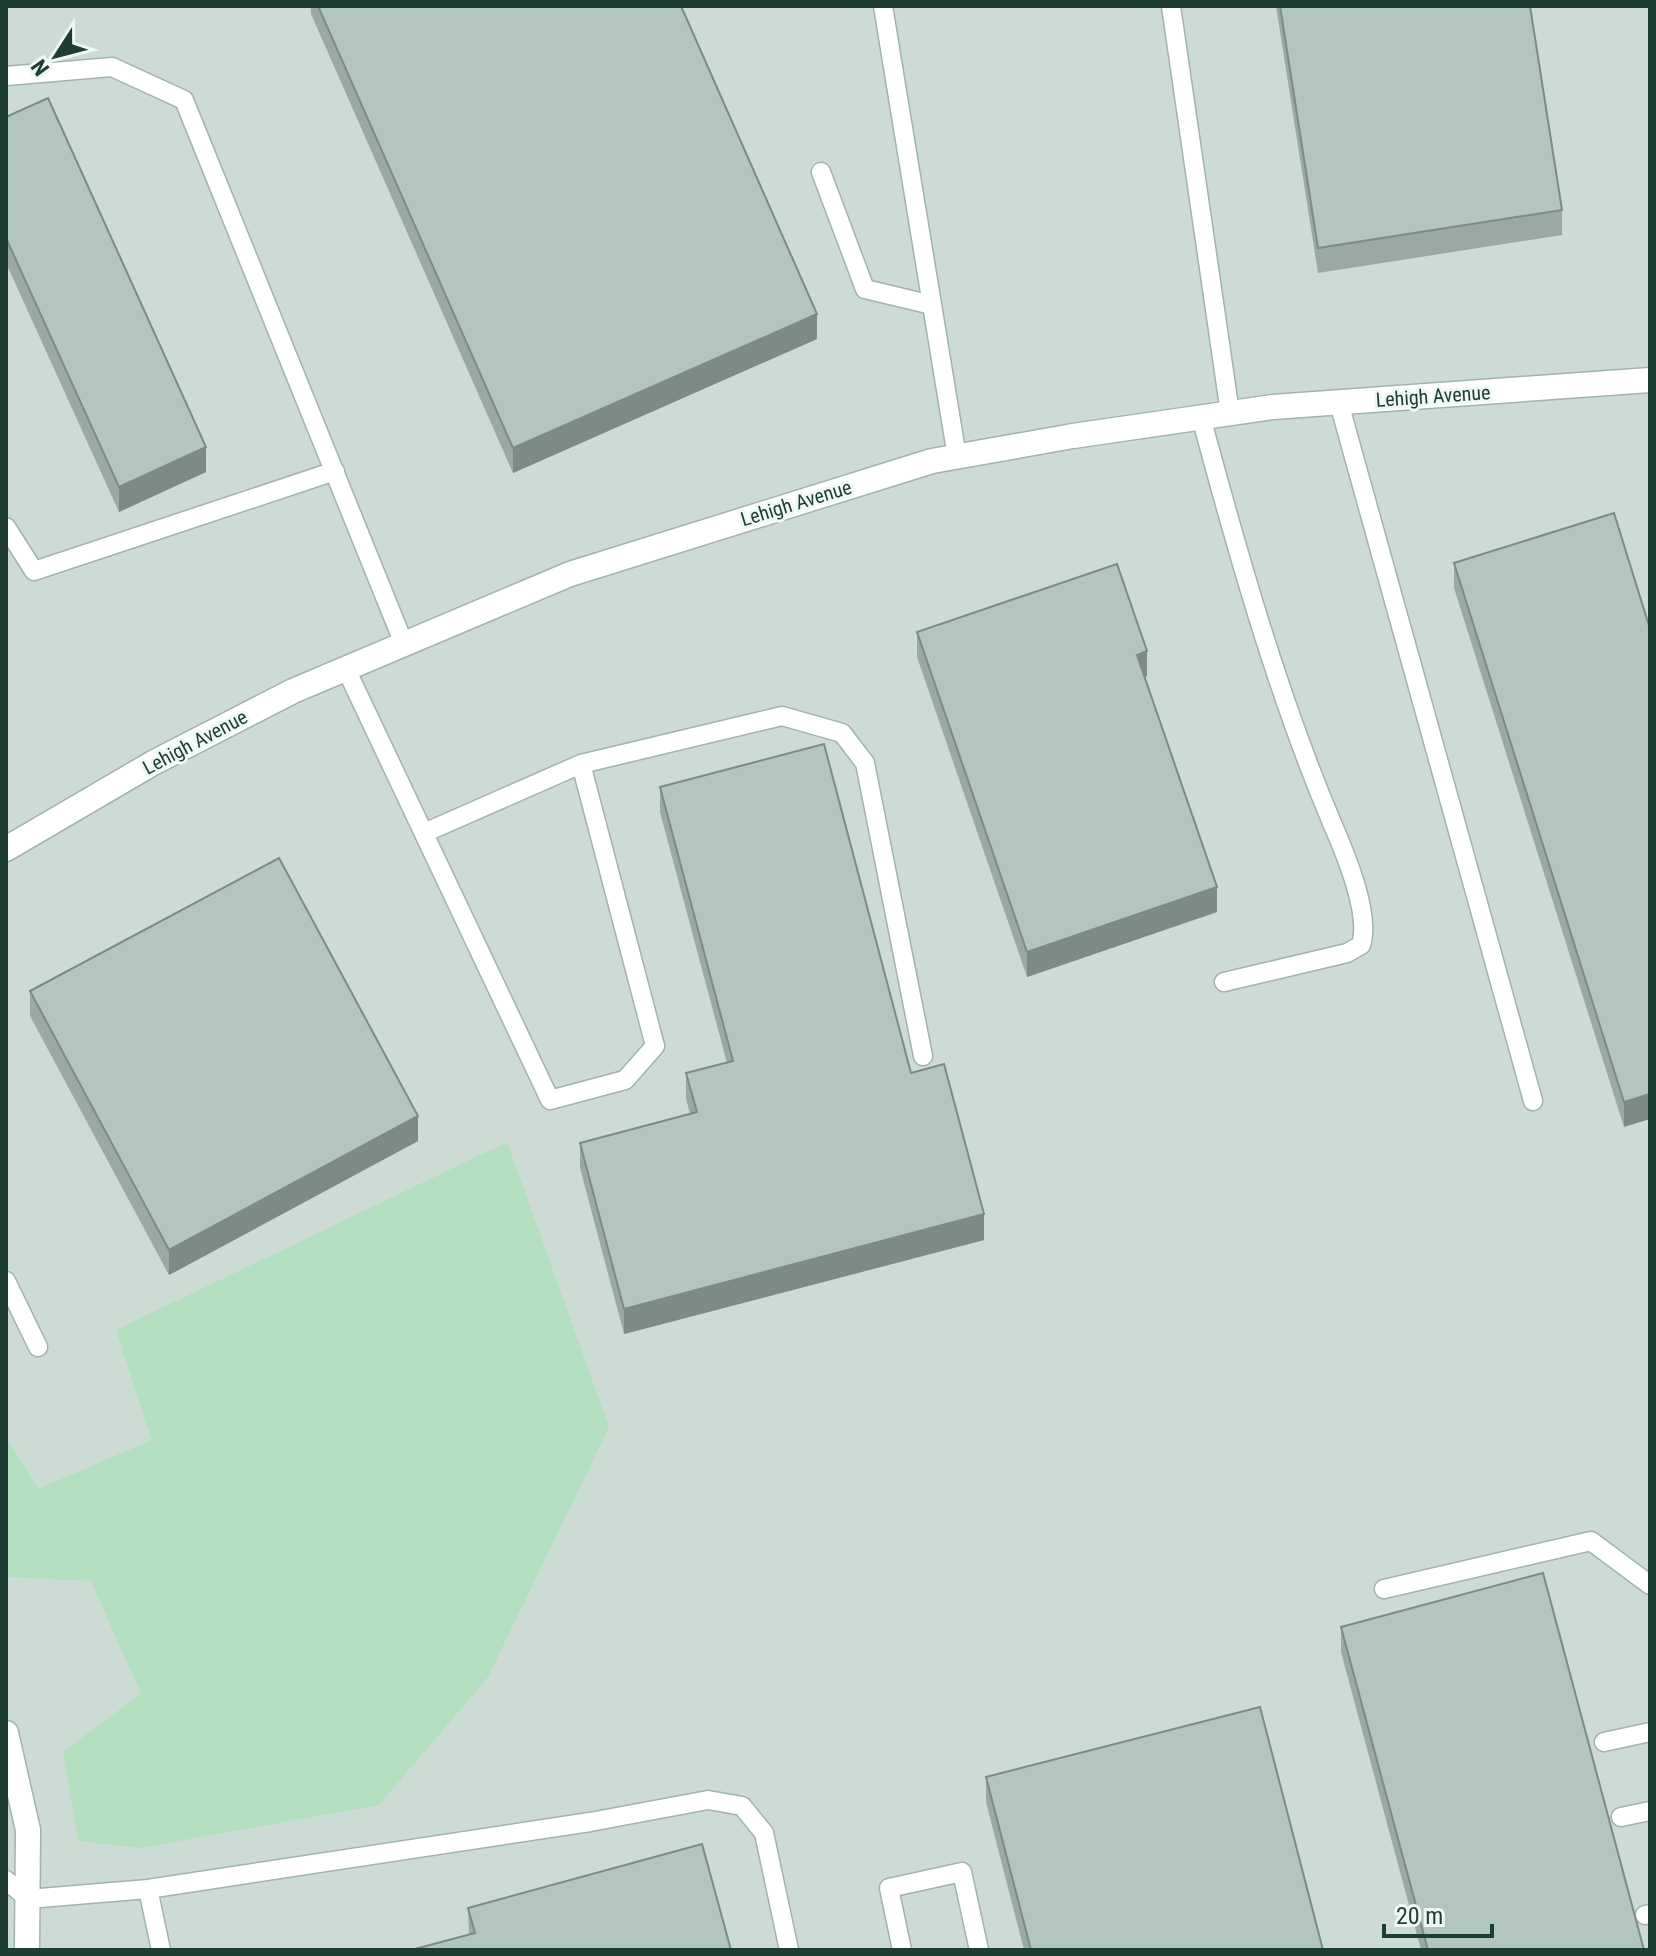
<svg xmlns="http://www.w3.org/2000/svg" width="1656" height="1956" font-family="'Roboto Condensed',sans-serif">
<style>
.built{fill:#ccdbd4}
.green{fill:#b4dfbe}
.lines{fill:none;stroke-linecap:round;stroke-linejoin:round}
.lane-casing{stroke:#a1b3ac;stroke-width:21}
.street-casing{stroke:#a1b3ac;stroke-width:27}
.lane{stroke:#fff;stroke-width:18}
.street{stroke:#fff;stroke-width:24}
.wall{fill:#9aaaa3}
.shaded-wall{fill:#7d8b85}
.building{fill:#b3c6be;stroke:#7d8b85;stroke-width:2}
.labels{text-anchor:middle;stroke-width:6;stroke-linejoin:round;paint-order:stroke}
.street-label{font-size:20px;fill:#1e3d33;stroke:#eff8f3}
</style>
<rect width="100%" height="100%" fill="#deebe5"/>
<path class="built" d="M6,6H1650V1950H6Z"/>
<path class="green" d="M507,1142L609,1427L488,1677L379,1805L140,1848L78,1841L63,1752L141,1694L91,1581L10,1577L6,1571V1436L38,1489L152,1440L116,1330Z"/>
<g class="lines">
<defs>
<path id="lane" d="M883,6L957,457
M1171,6L1230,413
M6,76L112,67L184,100L404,644
M821,172L865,289L932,305
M1339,403L1533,1101
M1201,417C1238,554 1277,693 1332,823C1345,853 1371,914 1361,945L1347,953L1224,982
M6,527L34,571L335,471
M346,669L550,1100L625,1080L655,1046L581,764L424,833
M581,764L782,716L842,733L865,763L923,1056
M6,1281L38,1347
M1384,1589L1591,1541L1650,1585
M1604,1742L1650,1732
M1621,1817L1650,1811
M6,1880L28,1899L148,1889L161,1950
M148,1889L590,1822L708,1800L742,1806L764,1833L789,1950
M1645,1915L1650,1914
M902,1950L889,1888L962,1872L979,1950"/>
<path id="street" d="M6,849L153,763L293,691L570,574L932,461L1073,436L1273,407L1650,380
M6,1733L28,1830L27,1950"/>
</defs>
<use href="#lane" class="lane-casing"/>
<use href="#street" class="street-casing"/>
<use href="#lane" class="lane"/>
<use href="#street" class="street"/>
</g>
<path class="wall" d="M311,6H681L817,339L513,473L311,14Z
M1276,6H1530L1562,210V235L1318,273Z
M6,117L206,472L119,512L6,263Z
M1454,563L1650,629L1624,1127L1454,588Z
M917,632L1147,676L1145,677L1217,912L1027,977L917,657Z
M660,787L911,1073L984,1240L624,1334L580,1168V1143L690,1114L686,1098V1073L727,1063L660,812Z
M30,991L418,1141L169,1275L30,1016Z
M1341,1627L1644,1950H1421L1341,1652Z
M986,1777L1323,1950H1024L986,1802Z
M468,1908L731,1950L469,1934Z"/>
<path class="shaded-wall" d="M817,314V339L513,473V448Z
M206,447V472L119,512V487Z
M1147,651V676L1137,680V655Z
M1217,887V912L1027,977V952Z
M1650,1094V1119L1624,1127V1102Z
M418,1116V1141L169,1275V1250Z
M984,1214V1240L624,1334V1309Z"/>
<path class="building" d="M318,6H681L817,314L513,448Z
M1280,6H1530L1562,210L1318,248Z
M48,98L206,447L119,487L6,238V117Z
M1614,513L1650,629V1094L1624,1102L1454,563Z
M1117,564L1147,651L1137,655L1217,887L1027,952L917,632Z
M824,744L911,1073L944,1064L984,1214L624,1309L580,1143L697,1112L686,1073L733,1061L660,787Z
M279,858L418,1116L169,1250L30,991Z
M1543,1573L1644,1950H1428L1341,1627Z
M1260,1707L1323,1950H1031L986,1777Z
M702,1844L731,1950H411L475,1933L468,1908Z"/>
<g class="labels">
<g class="street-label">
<text transform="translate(1433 396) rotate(-4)" y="7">Lehigh Avenue</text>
<text transform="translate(796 503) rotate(-17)" y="7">Lehigh Avenue</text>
<text transform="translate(195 742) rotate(-28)" y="7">Lehigh Avenue</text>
</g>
</g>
<rect width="1656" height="1956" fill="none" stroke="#1e3d33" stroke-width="16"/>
<g transform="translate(56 56) rotate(234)" stroke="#eff8f3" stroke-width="6" paint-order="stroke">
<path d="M0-6L14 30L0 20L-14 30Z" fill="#1e3d33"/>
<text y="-12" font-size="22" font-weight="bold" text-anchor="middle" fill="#1e3d33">N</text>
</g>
<path d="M1384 1924v12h108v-12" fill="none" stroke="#1e3d33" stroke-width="4"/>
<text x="1396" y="1924" font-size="24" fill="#1e3d33" stroke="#eff8f3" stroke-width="6" paint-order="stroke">20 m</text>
</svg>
